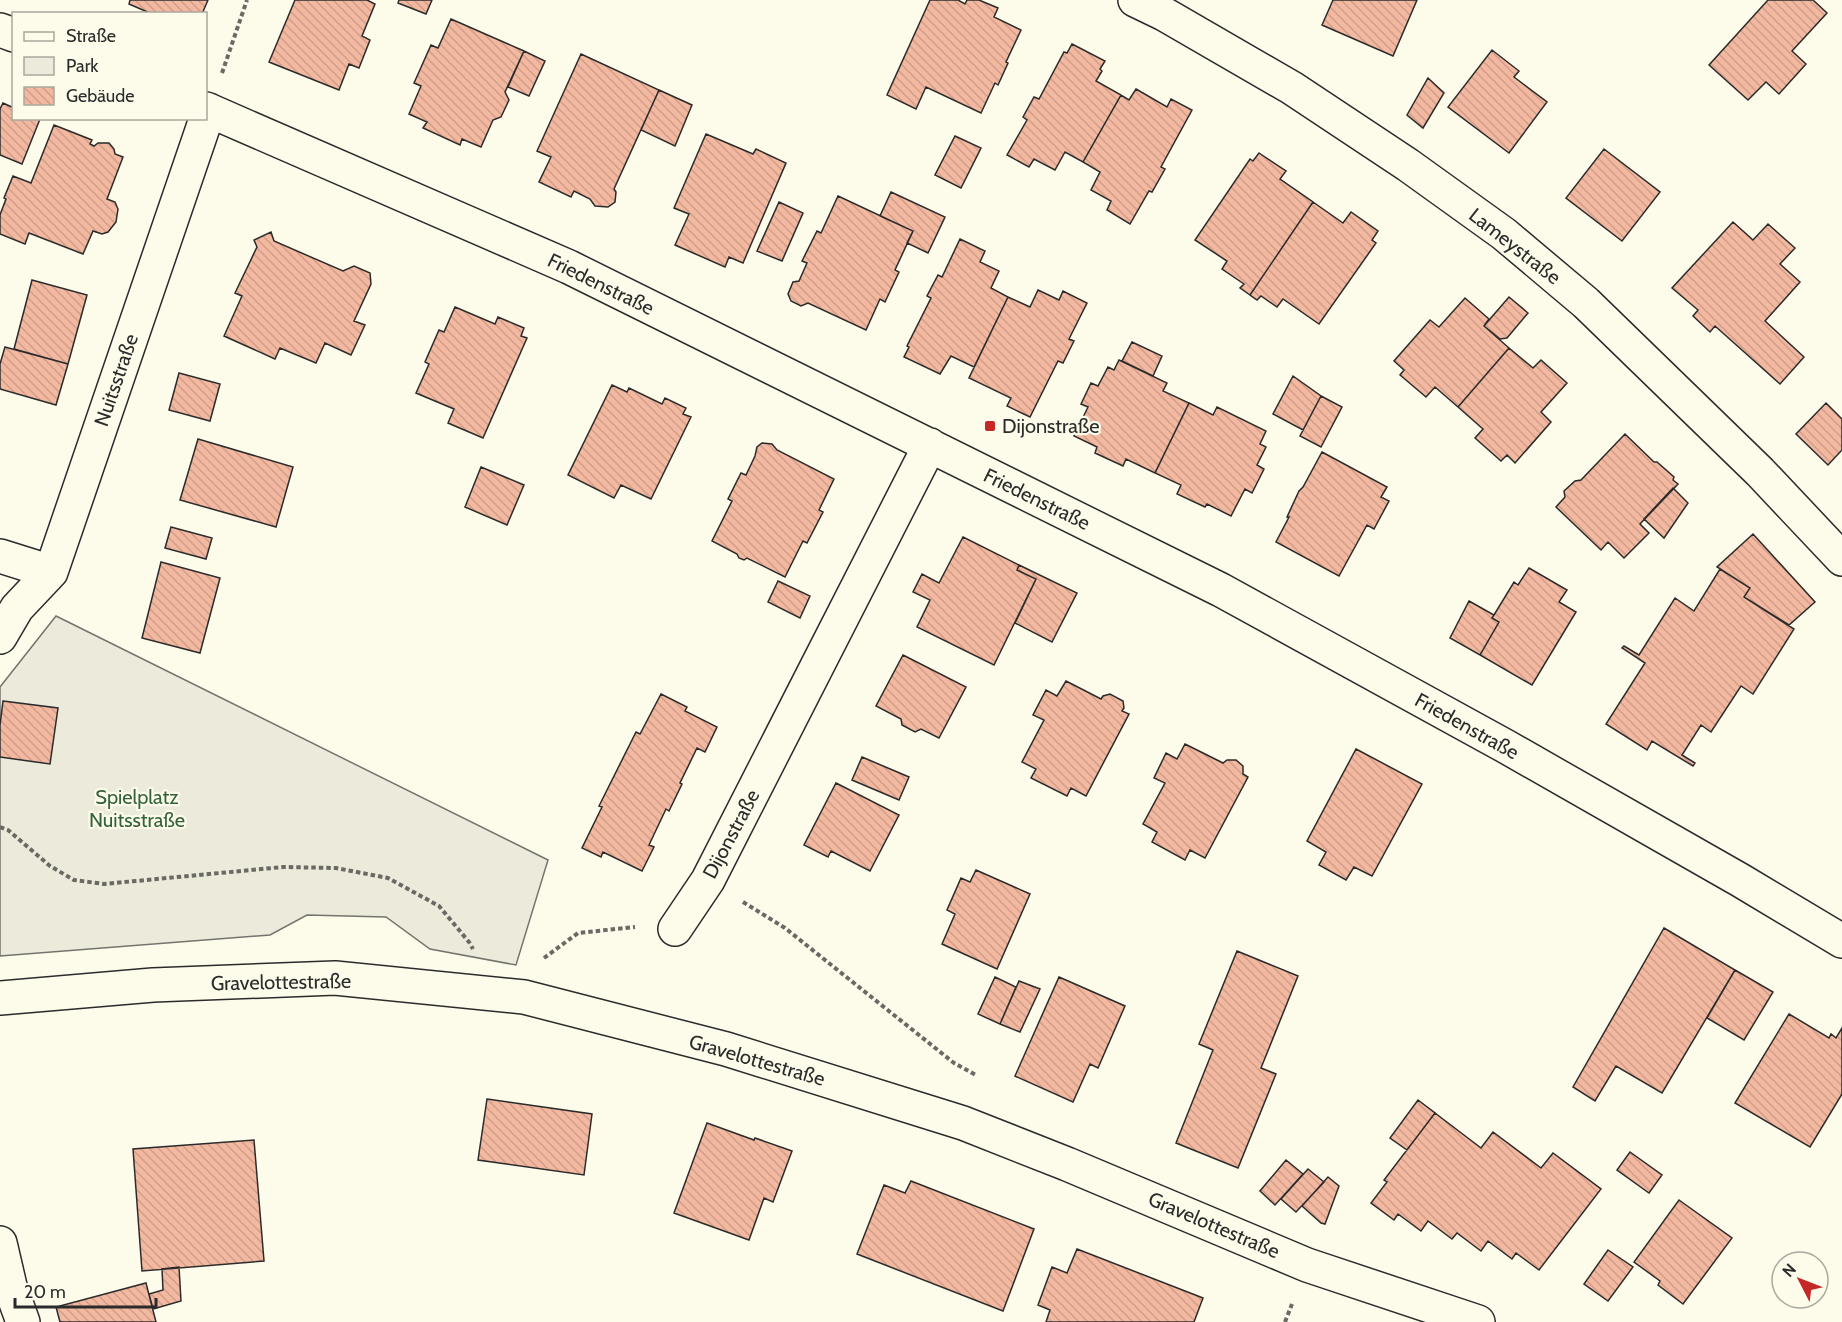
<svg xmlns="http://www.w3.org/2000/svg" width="1842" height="1322" font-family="Cabin,sans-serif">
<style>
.park{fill:#ecebdb;stroke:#74746e;stroke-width:1.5}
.building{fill:url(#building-back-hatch);stroke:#2b2b2b;stroke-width:1.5}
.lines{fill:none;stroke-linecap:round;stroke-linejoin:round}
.minor-casing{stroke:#2b2b2b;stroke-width:36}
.path{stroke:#6a6964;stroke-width:4;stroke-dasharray:4.5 3;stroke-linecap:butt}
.minor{stroke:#fdfbea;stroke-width:33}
.poi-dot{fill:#c62828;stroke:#fdfbea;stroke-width:2}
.labels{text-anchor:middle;stroke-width:4.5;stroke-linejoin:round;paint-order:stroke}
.street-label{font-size:20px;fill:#2b2b2b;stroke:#fdfbea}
.poi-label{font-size:20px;fill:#2b2b2b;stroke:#fdfbea;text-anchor:start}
.park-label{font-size:20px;fill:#34623c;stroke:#fdfbea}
</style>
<defs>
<pattern id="building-back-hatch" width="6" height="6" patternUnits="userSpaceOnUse" patternTransform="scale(1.5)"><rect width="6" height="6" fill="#f2b8a0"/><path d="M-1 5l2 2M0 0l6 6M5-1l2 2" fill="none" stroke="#d09e8a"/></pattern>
</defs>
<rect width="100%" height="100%" fill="#fdfbea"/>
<path class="park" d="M56,616L548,860L516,965L430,949L386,917L307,915L270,935L0,956V687Z"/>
<path class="building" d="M130,0H208L202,14H152L129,4Z
M295,0H367L375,4L362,36L370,40L359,68L349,64L339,90L269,62Z
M399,0H432L426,14L398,3Z
M930,0H958L965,4L967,0H979L998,8L994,17L1021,30L1006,62L1008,63L998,85L995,83L981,113L926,87L916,109L887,95Z
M1333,0H1417L1393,56L1322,25Z
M1768,0H1813L1827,13L1792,51L1806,64L1779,94L1766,82L1748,100L1709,65Z
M451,19L524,51L505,92L509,100L501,117L493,120L481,147L462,139L460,145L423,128L427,122L409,114L421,86L414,83L431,45L438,48Z
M1072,44L1105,61L1100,69L1102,71L1096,81L1121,95L1083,162L1065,152L1055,170L1034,159L1029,167L1007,155L1027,120L1023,117L1034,97L1039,99L1064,52L1067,53Z
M1492,50L1519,71L1514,77L1547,102L1509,153L1448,107Z
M524,51L545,61L529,96L508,87Z
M581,54L659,90L614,189L616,192L615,202L608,207L595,206L590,199L574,191L571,197L539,182L551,157L537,151Z
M1428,78L1444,93L1423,128L1407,115Z
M1136,89L1167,107L1171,99L1192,110L1161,167L1165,169L1152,192L1149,191L1130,224L1107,210L1111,201L1091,190L1100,172L1083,162L1121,95L1129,100Z
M659,90L692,105L675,146L641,130Z
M3,103L14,108V118L40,119L22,164L0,155V109Z
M54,125L92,140L90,144L94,146L98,143H109L114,149L115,154L123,157L107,199L115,202L118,209L116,222L108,232L102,234L93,231L83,254L29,233L25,244L0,234V215L6,199L4,198L13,176L31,183Z
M706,134L753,154L756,149L786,163L743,263L729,257L725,267L675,245L689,214L674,208Z
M955,136L981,148L961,188L935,175Z
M1604,149L1660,192L1622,241L1566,198Z
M1259,153L1286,171L1280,179L1313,202L1250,295L1240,288L1244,284L1222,269L1227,261L1195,240L1250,159L1253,161Z
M891,192L945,217L928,253L907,243L913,231L880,216Z
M838,196L913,231L895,270L899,272L885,302L880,299L866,330L808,303L801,306L791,301L788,294L793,282L799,281L807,263L802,261L817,231L821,233Z
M779,202L803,213L782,261L757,251Z
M1313,202L1343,223L1351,212L1378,231L1372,240L1376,243L1319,324L1283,299L1277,307L1261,296L1257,300L1250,295Z
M1733,222L1753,240L1768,224L1795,248L1780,264L1800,282L1765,321L1804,357L1780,384L1715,326L1710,332L1693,316L1698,310L1672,288Z
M271,232L274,241L343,271L354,266L370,273L371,284L354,321L365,325L351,355L325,343L316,363L280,348L275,359L224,336L242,296L235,293L257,247L254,240Z
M960,239L985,251L980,262L999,271L991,288L1008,297L974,367L951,356L940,374L904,357L909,347L907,346L931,298L927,296L938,275L942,277Z
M32,280L87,295L68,364L14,349Z
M1038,290L1059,300L1063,291L1087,303L1069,339L1074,341L1063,363L1058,361L1030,417L1007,406L1011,398L969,378L1008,297L1030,307Z
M1509,297L1528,313L1507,338L1500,339L1484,326Z
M1465,298L1489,319L1484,326L1509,348L1458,407L1435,387L1426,397L1400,375L1404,370L1394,361L1430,320L1439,327Z
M455,307L495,324L498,317L524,328L521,336L527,338L483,438L448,423L454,409L416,393L429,364L425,362L439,330L444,332Z
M1132,342L1162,356L1153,376L1122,361Z
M5,347L68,364L56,405L0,389V364Z
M1509,348L1533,368L1541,360L1567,383L1541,412L1551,422L1515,463L1507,455L1501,461L1475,438L1483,429L1458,407Z
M1119,360L1167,383L1163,391L1189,403L1155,473L1126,459L1123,466L1095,453L1097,447L1074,436L1088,407L1081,404L1091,383L1098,386L1108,367L1114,370Z
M179,373L220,384L210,421L169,410Z
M1293,376L1321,396L1303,430L1273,414Z
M612,385L627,392L629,388L662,404L665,398L686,408L683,414L691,417L651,499L621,485L614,498L568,475Z
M1321,396L1342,407L1321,447L1300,436Z
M1189,403L1213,415L1217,407L1266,431L1260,444L1266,447L1257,465L1264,469L1252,493L1245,489L1231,516L1207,504L1205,507L1177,494L1181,485L1155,473Z
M1826,403L1842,419V450L1828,465L1796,434Z
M1625,434L1654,462H1657L1674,477L1673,480L1678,484L1640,524L1649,533L1624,558L1608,542L1601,550L1556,507L1565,497L1564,491L1575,481L1581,480Z
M198,439L293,467L276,527L180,500Z
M762,443L772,444L777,450L834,479L819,510L823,512L807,543L803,541L785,577L747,558L744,560L739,558L737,554L712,541L732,501L728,499L741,473L746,475L755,456L757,447Z
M1322,452L1387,487L1381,497L1389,501L1374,529L1367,525L1339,576L1276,542L1289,517H1287L1299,491L1303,487Z
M481,467L524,485L507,525L465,507Z
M1673,488L1688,503L1664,538L1644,519Z
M171,527L212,538L206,559L165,548Z
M1753,534L1815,602L1789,625L1744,597L1750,588L1717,567Z
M963,537L1019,565L1017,570L1036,579L994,665L917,627L930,600L913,592L922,574L939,583Z
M161,562L220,578L200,653L142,638Z
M1019,565L1077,593L1052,642L1015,623L1036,579L1017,570Z
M1529,568L1567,590L1559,602L1576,612L1532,685L1480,655L1499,622L1492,618L1494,615L1514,582L1518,585Z
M1720,569L1750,588L1744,597L1794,629L1753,694L1741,686L1711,732L1701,725L1682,755L1695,763L1693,766L1652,741L1647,750L1606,724L1645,663L1622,648L1624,646L1639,655L1675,598L1694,611Z
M778,581L810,596L800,618L768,602Z
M1469,601L1494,615L1492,618L1499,622L1480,655L1450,638Z
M903,655L966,687L939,738L921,729L915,732L902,725L901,719L876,706Z
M1066,681L1101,699L1103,696L1110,694L1123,701L1124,708L1122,711L1129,714L1086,796L1071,788L1067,796L1031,778L1036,769L1022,762L1044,720L1033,715L1046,690L1057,696Z
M661,694L687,707L685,711L717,727L705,752L697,748L680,783L682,784L669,811L666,809L649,845L654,847L642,871L603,852L601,857L582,848L602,807L599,806L636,732L640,734Z
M3,701L58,708L50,764L0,757V725Z
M1185,744L1223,763L1227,760H1236L1243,766V774L1248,777L1205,858L1190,850L1185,860L1152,842L1157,832L1143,824L1165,783L1154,778L1166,753L1177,759Z
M1356,749L1422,784L1372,876L1354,867L1346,880L1319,865L1326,852L1307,841Z
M862,757L909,777L899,800L852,780Z
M836,783L899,815L870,871L831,851L828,857L804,845Z
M976,870L1030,894L997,969L942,944L955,914L947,910L961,878L970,882Z
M1664,928L1735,970L1662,1093L1616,1066L1595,1101L1573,1087Z
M1237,951L1298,976L1261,1068L1276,1074L1238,1168L1176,1143L1213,1050L1199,1044Z
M1735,970L1773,992L1744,1040L1707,1018Z
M995,977L1016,987L1000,1024L978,1014Z
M1059,977L1125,1006L1098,1068L1090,1064L1073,1102L1015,1076Z
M1019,981L1040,989L1020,1032L1000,1024Z
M1789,1014L1829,1038L1831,1034L1836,1038L1842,1028V1094L1810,1147L1735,1103Z
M487,1099L592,1114L584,1175L478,1160Z
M1418,1100L1435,1113L1407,1150L1390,1138Z
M1435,1113L1481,1148L1493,1132L1541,1168L1553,1153L1601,1189L1539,1270L1516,1253L1512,1259L1488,1241L1481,1251L1457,1233L1452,1239L1428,1221L1421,1231L1398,1214L1394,1220L1371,1203L1387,1182L1384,1180Z
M707,1123L754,1140L755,1138L792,1151L773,1202L764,1198L749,1240L674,1213Z
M254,1140L264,1261L142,1271L133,1149Z
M1630,1152L1662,1175L1649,1193L1617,1170Z
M1286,1160L1303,1174L1275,1205L1260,1191Z
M1308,1169L1324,1182L1296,1212L1281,1199Z
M1328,1177L1339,1186L1325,1224L1321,1223L1302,1206Z
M911,1181L1034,1229L1003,1311L857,1254L884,1185L905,1193Z
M1679,1200L1732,1238L1683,1304L1658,1285L1660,1281L1634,1262Z
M1077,1249L1203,1298L1194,1322H1046L1050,1310L1038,1305L1052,1267L1067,1273Z
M1608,1250L1633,1267L1608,1301L1584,1284Z
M179,1267L181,1301L153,1309L149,1294L163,1290L162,1269Z
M146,1283L156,1322H60L56,1307Z"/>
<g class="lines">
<defs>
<path id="minor" d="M1135,0L1164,14L1292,88L1408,165L1504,234L1586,303L1760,472L1842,559
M0,30L14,35
M206,109L569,267L1221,590L1505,746L1740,880L1842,941
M0,556L51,572
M0,637L17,608L51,572L209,110
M675,929L708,880L930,445
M0,998L153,985L335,978L524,997L726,1049L963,1123L1067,1164L1307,1265L1478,1322
M0,1243L10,1286L23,1322"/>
</defs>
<use href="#minor" class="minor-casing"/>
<path class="path" d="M222,73L247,0
M0,827L8,830L50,866L74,880L104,884L283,867L336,868L388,878L439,906L469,942L473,949
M743,902L785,928L954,1063L976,1075
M544,958L578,933L635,927
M1285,1322L1292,1304"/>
<use href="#minor" class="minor"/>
</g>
<rect class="poi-dot" x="984" y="420" width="12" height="12" rx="3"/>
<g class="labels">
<g class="street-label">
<text transform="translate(1515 246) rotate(38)" y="7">Lameystraße</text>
<text transform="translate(601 284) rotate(26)" y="7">Friedenstraße</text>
<text transform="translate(116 380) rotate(-71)" y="7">Nuitsstraße</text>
<text transform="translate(1037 499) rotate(26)" y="7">Friedenstraße</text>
<text transform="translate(1467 726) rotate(29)" y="7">Friedenstraße</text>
<text transform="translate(731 834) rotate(-62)" y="7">Dijonstraße</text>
<text transform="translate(281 982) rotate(-1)" y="7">Gravelottestraße</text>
<text transform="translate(757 1060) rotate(16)" y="7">Gravelottestraße</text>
<text transform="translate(1214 1225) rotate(23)" y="7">Gravelottestraße</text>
</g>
<g class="poi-label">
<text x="1002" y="433">Dijonstraße</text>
</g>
<g class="park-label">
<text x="137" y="804">Spielplatz<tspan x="137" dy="23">Nuitsstraße</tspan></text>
</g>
</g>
<rect x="12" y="12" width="195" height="108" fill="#fdfbea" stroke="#a9a89e" stroke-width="1.5"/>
<rect x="24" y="32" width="30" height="9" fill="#fdfbea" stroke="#a9a89e" stroke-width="1.5"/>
<text x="66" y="42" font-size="18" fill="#2b2b2b">Straße</text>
<rect x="24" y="57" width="30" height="18" fill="#ecebdb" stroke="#a9a89e" stroke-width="1.5"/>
<text x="66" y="72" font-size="18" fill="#2b2b2b">Park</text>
<rect x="24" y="87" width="30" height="18" fill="url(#building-back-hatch)" stroke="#a9a89e" stroke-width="1.5"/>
<text x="66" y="102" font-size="18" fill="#2b2b2b">Gebäude</text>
<g transform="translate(1800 1280) rotate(312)"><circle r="28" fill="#fdfbea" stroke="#a9a89e" stroke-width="1.5"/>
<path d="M0-4.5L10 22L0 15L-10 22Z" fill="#c62828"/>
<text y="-9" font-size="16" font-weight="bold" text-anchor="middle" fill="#2b2b2b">N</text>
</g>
<path d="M15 1298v9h141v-9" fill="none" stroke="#2b2b2b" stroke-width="3"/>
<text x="24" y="1298" font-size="18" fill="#2b2b2b" stroke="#fdfbea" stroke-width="4.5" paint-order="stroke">20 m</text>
</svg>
